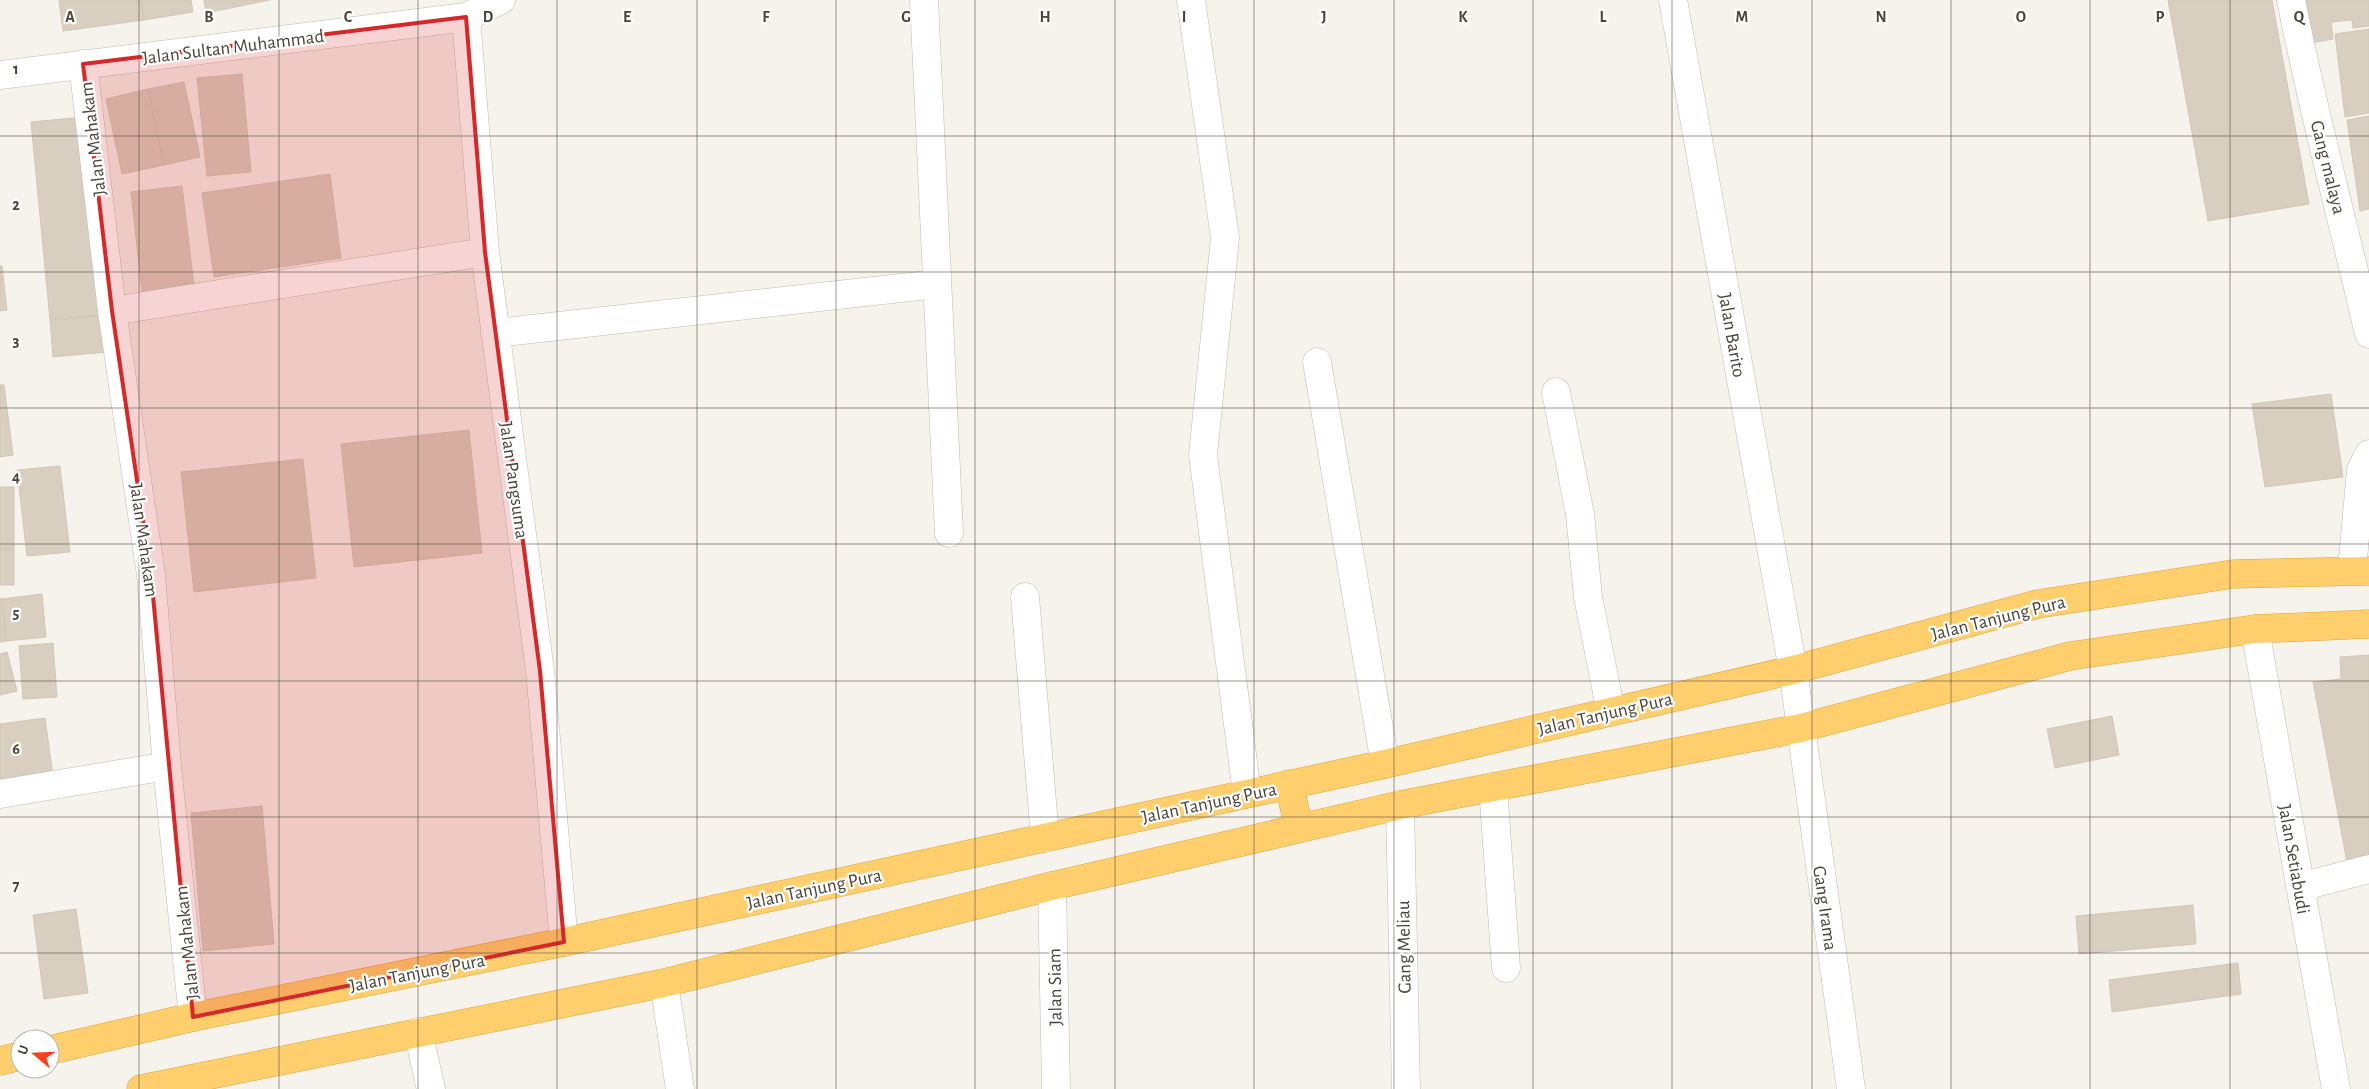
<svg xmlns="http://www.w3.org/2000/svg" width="2369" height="1089" font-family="'Alegreya Sans',sans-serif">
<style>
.building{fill:#d8cfc1;stroke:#d3c7b4}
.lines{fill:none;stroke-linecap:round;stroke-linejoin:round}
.minor-casing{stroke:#c2bbae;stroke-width:29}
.highway-casing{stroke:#e0a43c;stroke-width:29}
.minor{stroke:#fff;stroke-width:28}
.highway{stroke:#ffcf6e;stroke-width:28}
.marked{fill:#d62828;fill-opacity:0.2;stroke:#d62828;stroke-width:4;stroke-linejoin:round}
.grid{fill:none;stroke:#4b4439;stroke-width:1;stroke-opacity:0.55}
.labels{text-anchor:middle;stroke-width:4.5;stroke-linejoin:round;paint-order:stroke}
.street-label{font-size:19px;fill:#4b4439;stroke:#fff}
.grid-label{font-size:16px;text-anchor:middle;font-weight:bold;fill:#4b4439;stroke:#fff;stroke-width:4.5;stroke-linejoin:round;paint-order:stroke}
</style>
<rect width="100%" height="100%" fill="#f6f3ec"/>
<path class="building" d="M59,0H141L144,20L63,31Z
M141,0H191L193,12L144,20Z
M204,0H270L206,13Z
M2168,0H2272L2309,204L2208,221Z
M2298,0H2369V26L2353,28L2352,20L2331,22L2333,39L2305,44Z
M2369,29V113L2345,117L2335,34Z
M242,74L251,172L207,176L197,78Z
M184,82L200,157L164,165L148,89Z
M148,89L164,165L122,174L106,99Z
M2369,116V209L2360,211L2347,120Z
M84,117L103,315L50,320L31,122Z
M330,174L341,258L214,277L202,193Z
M182,186L194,286L142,293L131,192Z
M0,266H2L7,310L0,311Z
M103,315L106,352L53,357L50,320Z
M0,385H4L13,455L0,457Z
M2331,394L2343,477L2265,487L2252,404Z
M469,430L482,553L354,567L341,444Z
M303,459L316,578L194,592L181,472Z
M60,466L70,552L27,556L17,470Z
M0,487H14V549H0Z
M0,549H14V585H0Z
M42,594L46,637L6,641L2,599Z
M0,599H2L6,641L0,642Z
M53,643L57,697L23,699L19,646Z
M7,652L17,691L0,695V654Z
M2369,655V857L2347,862L2313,682L2341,679L2340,657Z
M2112,716L2119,755L2055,768L2047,729Z
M45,718L54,783L0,791V724Z
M262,806L274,944L203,951L191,813Z
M2193,905L2196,944L2079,954L2076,916Z
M76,909L88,993L44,999L33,915Z
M2238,963L2241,994L2112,1012L2109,980Z"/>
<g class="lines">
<defs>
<path id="minor" d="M924,0L949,533
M1191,0L1225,238L1203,455L1247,793
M1673,0L1793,670L1851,1089
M2291,0C2313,112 2343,222 2369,334
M466,17L485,252L540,671L564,942
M83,64L112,311L151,575L167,766L193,1017
M0,75L466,17L501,0
M112,311L485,252
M495,333L937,284
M1317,362L1385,764
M1556,392L1580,514L1588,597L1611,712
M2352,570L2361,470L2369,454
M1025,597L1045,838
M2255,629L2336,1089
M1493,787L1506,968
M0,794L167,766
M1400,805L1406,1089
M1052,886L1056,1089
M2300,887L2369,869
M664,983L680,1089
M418,1032L431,1089"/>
<path id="highway" d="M1289,784L1299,828
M50,1050L193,1017L564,942L1385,764L1793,670L2038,604L2233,574L2369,571
M0,1061L20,1056
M141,1089L664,983L1052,886L1400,805L1801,728L2070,656L2255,629L2369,624"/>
</defs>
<use href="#minor" class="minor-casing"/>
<use href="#highway" class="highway-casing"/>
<use href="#minor" class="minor"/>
<use href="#highway" class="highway"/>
</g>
<path class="marked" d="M466,17L485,252L540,671L564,942L193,1017L151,575L112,311L83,64Z"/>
<path class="grid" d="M139,0V1089M279,0V1089M418,0V1089M557,0V1089M697,0V1089M836,0V1089M975,0V1089M1115,0V1089M1254,0V1089M1394,0V1089M1533,0V1089M1672,0V1089M1812,0V1089M1951,0V1089M2090,0V1089M2230,0V1089M0,136H2369M0,272H2369M0,408H2369M0,544H2369M0,681H2369M0,817H2369M0,953H2369"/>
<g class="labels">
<g class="street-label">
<text transform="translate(233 46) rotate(-7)" y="7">Jalan Sultan Muhammad</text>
<text transform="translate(92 139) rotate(-97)" y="7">Jalan Mahakam</text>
<text transform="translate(2329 167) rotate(76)" y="7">Gang malaya</text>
<text transform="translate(1733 335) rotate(80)" y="7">Jalan Barito</text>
<text transform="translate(515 480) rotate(82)" y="7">Jalan Pangsuma</text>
<text transform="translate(145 540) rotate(82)" y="7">Jalan Mahakam</text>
<text transform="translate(1998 617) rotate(-14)" y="7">Jalan Tanjung Pura</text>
<text transform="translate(1605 713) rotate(-13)" y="7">Jalan Tanjung Pura</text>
<text transform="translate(1209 802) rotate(-12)" y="7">Jalan Tanjung Pura</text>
<text transform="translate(2295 859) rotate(80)" y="7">Jalan Setiabudi</text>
<text transform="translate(814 888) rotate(-12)" y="7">Jalan Tanjung Pura</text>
<text transform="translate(1826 908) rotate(82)" y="7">Gang Irama</text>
<text transform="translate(186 943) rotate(-96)" y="7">Jalan Mahakam</text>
<text transform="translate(1403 947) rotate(-91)" y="7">Gang Meliau</text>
<text transform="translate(417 972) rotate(-11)" y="7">Jalan Tanjung Pura</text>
<text transform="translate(1054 987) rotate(-91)" y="7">Jalan Siam</text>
</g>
</g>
<g class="grid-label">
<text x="70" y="22">A</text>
<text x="209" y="22">B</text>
<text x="348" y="22">C</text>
<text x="488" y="22">D</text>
<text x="627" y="22">E</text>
<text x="766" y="22">F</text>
<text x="906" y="22">G</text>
<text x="1045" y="22">H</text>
<text x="1184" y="22">I</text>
<text x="1324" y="22">J</text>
<text x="1463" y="22">K</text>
<text x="1603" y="22">L</text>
<text x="1742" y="22">M</text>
<text x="1881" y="22">N</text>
<text x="2021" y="22">O</text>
<text x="2160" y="22">P</text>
<text x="2299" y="22">Q</text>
<text x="16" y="74">1</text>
<text x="16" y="210">2</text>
<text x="16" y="346">3</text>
<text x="16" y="482">4</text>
<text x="16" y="618">5</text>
<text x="16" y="754">6</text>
<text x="16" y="891">7</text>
</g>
<g transform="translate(35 1054) rotate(289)"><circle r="24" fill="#ffffff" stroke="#b7b4b0"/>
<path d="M0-4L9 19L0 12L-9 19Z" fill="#fc3f1d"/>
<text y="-8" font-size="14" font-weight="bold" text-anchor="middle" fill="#4b4439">U</text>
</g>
</svg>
